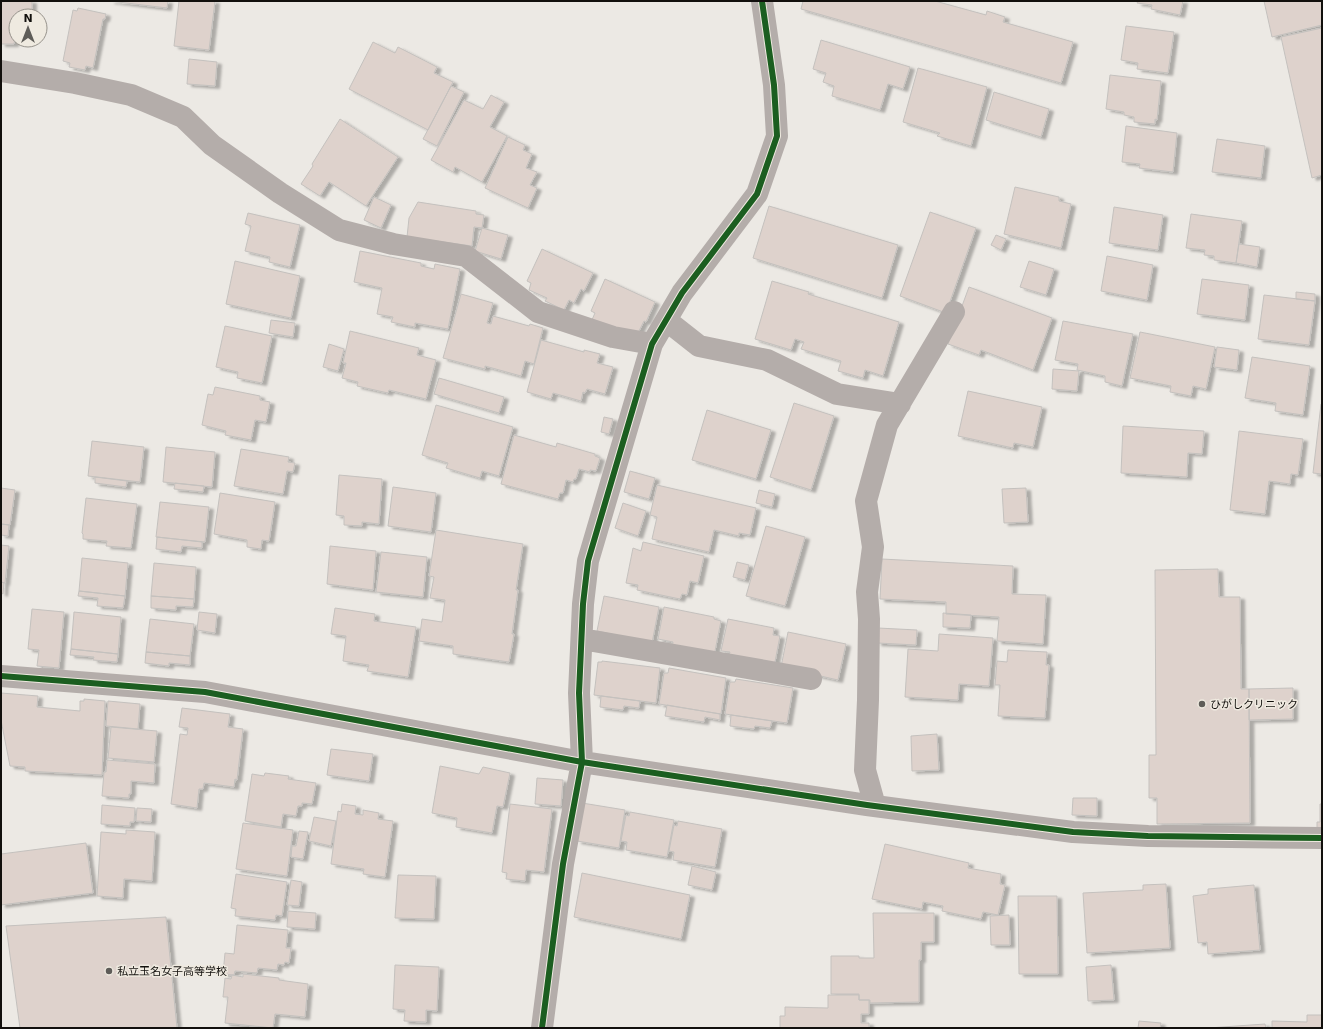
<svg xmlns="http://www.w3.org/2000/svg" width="1323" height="1029" font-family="'DejaVu Sans','Noto Sans JP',sans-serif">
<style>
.building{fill:#ded2cc;stroke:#c4c1be;filter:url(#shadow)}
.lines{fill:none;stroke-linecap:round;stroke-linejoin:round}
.street{stroke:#b4adaa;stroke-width:22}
.cycleway-casing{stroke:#efeae0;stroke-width:8}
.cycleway{stroke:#1b5e20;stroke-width:6}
.poi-dot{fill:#5e5c58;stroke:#efeae0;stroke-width:1.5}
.labels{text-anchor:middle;stroke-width:3;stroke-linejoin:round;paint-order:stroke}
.poi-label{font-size:11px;fill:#12100d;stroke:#efeae0;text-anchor:start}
</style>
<defs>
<filter id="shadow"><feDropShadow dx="4.5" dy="2.5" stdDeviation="1" flood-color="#0004"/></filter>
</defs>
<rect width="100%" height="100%" fill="#ece9e4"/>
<path class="building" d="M1,1H32V16H16V37H15L14,44H1Z
M110,1H168L167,8Z
M179,1H215L209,50L174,46Z
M803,1H935L986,15L987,11L1005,17L1003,22L1073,42L1061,83L801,9Z
M1138,1H1183L1180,15L1151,9L1152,5L1137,3Z
M1264,1H1322V25L1272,37Z
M78,8L106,14L105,19H103L93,68L86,66L85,70L69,67L70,63L63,61L73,10L77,11Z
M1126,26L1174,32L1168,73L1137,69L1138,63L1121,60Z
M1322,28V175L1312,178L1281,37Z
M821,40L910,67L903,89L888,84L880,110L832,96L834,86L823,82L826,73L813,69Z
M373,42L395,53L398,47L437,67L434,73L453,82L428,130L349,89Z
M189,59L217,62L215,86L187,84Z
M918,68L987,87L971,146L937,136L940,133L903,122Z
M1110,75L1161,81L1157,120L1155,119V124L1134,122V117L1124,115V112L1106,109Z
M451,86L464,92L437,146L423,139Z
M994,92L1049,109L1041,137L986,120Z
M491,95L504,102L490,127L507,136L482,182L455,167L453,172L431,160L464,100L483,109Z
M340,119L398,157L366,206L329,182L320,196L301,184L313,166L312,164Z
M1126,126L1177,133L1173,172L1139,168L1140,164L1122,162Z
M508,137L525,145L523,150L532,154L526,168L537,172L530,185L537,188L528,208L485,188Z
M1217,139L1265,146L1261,178L1212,172Z
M1015,187L1059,197V201L1071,204L1061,248L1004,234Z
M374,197L391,205L381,228L364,220Z
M418,202L476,211V214L484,215L482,228L474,227L472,246L407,237L409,218Z
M769,206L898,245L882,298L753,258Z
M1114,207L1163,215L1158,250L1109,243Z
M930,212L976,228L946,313L900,296Z
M248,213L300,225L290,267L269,262L270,257L245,251L251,226L245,224Z
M1191,214L1242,221L1236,263L1214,260V256L1204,255L1205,250L1186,248Z
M482,228L508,235L501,259L475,251Z
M996,235L1006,239L1001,250L991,245Z
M1239,244L1260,247L1257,267L1236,263Z
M542,249L593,273L584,291L581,289L574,303L569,300L564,310L545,301L547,298L529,290L531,283L527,281Z
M360,251L421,263V266L434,269L435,264L460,269L448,329L415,323V327L391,322L393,317L377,314L382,288L354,282Z
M1107,256L1153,265L1147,300L1101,291Z
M235,261L300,276L291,318L226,304Z
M1029,261L1054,269L1046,295L1020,287Z
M605,279L655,302L646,322L644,321L638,333L591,322L595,313L591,311Z
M1202,279L1249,285L1245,320L1197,314Z
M772,281L809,292L808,294L899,322L883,376L865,370L863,378L838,371L841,361L801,349L804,342L795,339L791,350L755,339Z
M969,287L1052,318L1033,370L981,350L979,355L948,344Z
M1296,292L1315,294V301L1296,299Z
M461,294L493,303L487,323L491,324L493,316L529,326L530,324L543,328L534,364L525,361L521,376L485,366V369L443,358Z
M1264,295L1315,301L1309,345L1258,339Z
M271,320L295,323L293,337L269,333Z
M1063,321L1133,334L1122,386L1105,382V376L1077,370L1078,364L1055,360Z
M225,326L272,336L262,383L237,378L238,372L216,367Z
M350,331L419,348L417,355L436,360L426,399L389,390L388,393L357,386L358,382L342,378L346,363H343Z
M1140,332L1215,347L1206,389L1193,386L1191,396L1170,392L1171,386L1130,378Z
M541,340L584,352V350L600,354L597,363L613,367L605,394L587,389L585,393L583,392L581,401L553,393L551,399L527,392Z
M329,344L344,349L338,371L323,367Z
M1217,347L1239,350L1237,370L1214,367Z
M1252,357L1310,366L1303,415L1275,411L1276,403L1245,398Z
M1053,369L1079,371L1077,391L1052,389Z
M439,378L504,397L499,413L434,394Z
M215,387L260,396V400L270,402L266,422L255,420L251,440L225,435L226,431L202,425L208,394L213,395Z
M968,391L1042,407L1033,447L1014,443L1013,448L958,436Z
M794,403L834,416L811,490L770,477Z
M1321,404H1322V474L1313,473Z
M436,405L513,427L499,476L482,471L480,478L446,468L448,463L422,455Z
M707,410L771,430L756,479L692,460Z
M604,417L613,419L609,434L601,432Z
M1123,426L1204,431L1202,454L1188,453L1187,477L1121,473Z
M1239,431L1303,439L1298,475L1291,474L1290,484L1269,481L1265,514L1230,510Z
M514,435L556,447L557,443L595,454V456L600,458L596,471L590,470V472L579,469L576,479H574L573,482L566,480L563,493H560L558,499L501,484Z
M92,441L144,447L140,482L88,476Z
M166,447L215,452L212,487L163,482Z
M241,449L289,457L288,462L295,463L293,472L287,471L283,494L234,486Z
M630,471L655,478L649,499L624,492Z
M339,475L382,479L379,524L362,522V526L344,525V516L336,515Z
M95,477L127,481L126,487L95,483Z
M175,483L204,486L203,492L174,489Z
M657,485L756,508L750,535L739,533V536L714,530L709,552L652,539L657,517L650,515Z
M393,487L436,493L431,532L388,526Z
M1,488L15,490L10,525L1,524Z
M1026,488L1028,522L1004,523L1002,489Z
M759,490L775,494L772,507L756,503Z
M220,493L275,502L269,541L262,540L261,549L247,547V540L214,534Z
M86,498L137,504L131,548L106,546L107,541L83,539V534L82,533Z
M160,502L209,507L205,542L156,537Z
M623,503L646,511L638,536L615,528Z
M1,524L9,525L8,536L1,535Z
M766,526L805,537L785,606L746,596Z
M436,530L523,544L516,590H518L512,634H514L509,662L453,654V646L419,641L422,619L442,622L445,600L430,598L434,577L429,576Z
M157,537L202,542V548L182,546L181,552L156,549Z
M643,542L704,556L698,583L690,581L687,595L682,594L680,599L637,590L638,585L626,583L633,548L641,551Z
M1,545L9,546L5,583L1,582Z
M330,546L376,551L373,590L327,584Z
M381,552L427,557L423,597L376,592Z
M82,558L128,563L125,596L79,591Z
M882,559L1013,566L1012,594L1046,595L1043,644L997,641L999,617L946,614V602L880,599Z
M737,562L749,565L745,580L733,577Z
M154,563L196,567L194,599L151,596Z
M1218,569L1219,597H1240L1241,689H1249L1250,823L1157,824V798H1149V755H1156L1155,570Z
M1,582L4,583L3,594L1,593Z
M79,591L125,596L123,608L97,606L98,598L78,596Z
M151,596L194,599L193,607L176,606V610L151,608Z
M604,596L659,607L652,643L597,631Z
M664,607L714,617V619L721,621L714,656L672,647L673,642L658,639Z
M335,608L375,614L374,621L416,627L408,677L367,671L369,665L343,661L346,636L331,634Z
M32,609L64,612L59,668L37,666L39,650L28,649Z
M74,612L121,617L118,654L71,649Z
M199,612L217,614L215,633L197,630Z
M943,613L971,615L970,628L943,627Z
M150,619L194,624L190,656L146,652Z
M728,619L774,628L773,635L780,636L774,667L728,658L730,652L721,651Z
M878,628L917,630L916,645L877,643Z
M788,632L846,644L838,680L781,667Z
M939,634L993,638L989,686L959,684L958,700L905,697L908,649L938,651Z
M71,649L118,654L117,662L93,660L94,657L70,655Z
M1008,650L1047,652L1046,665H1049L1045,718L998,716L1000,685H995L997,661L1007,662Z
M146,652L190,656V665L169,663V666L145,663Z
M602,661L660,668L656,703L594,695L598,662H602Z
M669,668L726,678L721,714L659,704L664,673H668Z
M736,679L793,688L787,723L725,714L730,682H735Z
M1293,688V719L1249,720V689Z
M1,693L38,696L37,707L80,711V701H84V699L105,701L102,775L25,771V767L10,766L1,720Z
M601,696L640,701L639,708L624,706L623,710L600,707Z
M108,701L140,704L138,729L106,726Z
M667,705L720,714V720L705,717L704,722L665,716Z
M182,708L230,714L228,727L243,729L237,780L235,779L234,787L204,783L203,789H199L197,808L171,804L180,734L187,735L188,728L179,727Z
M731,715L772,721L770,728L755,726L754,729L730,726Z
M111,727L157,731L154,762L108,758Z
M937,734L939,770L912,771L911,736Z
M331,749L373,754L369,781L327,775Z
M107,760L155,764L154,783L131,781V794H129V798L102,796L104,772H106Z
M440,766L479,774L483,767L510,773L503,807L497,806L492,833L456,827L457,818L432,813Z
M265,773L289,776L288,779L316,783L312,804L302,803V806H298L296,816L283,814L281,827L245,821L252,774L264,776Z
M537,778L563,780L561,806L535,804Z
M1073,798H1097V816L1072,815Z
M582,803L625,810L619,848L577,841Z
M342,804L356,806L355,814L363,815V810L379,813L378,819L393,821L385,877L363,874L364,869L331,864L338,811L341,812Z
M510,804L552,809L544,872L526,870L525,881L506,879L507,873L502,872Z
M1320,804H1322V831H1317V822H1320Z
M102,805L135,808L134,822H130V826L101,824Z
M137,808L152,809L151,822L136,821Z
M630,812L674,820L667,857L626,850L627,842L621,841L626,815L629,816Z
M314,817L336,821L331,846L309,841Z
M678,821L722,829L715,867L673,860L674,852L669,851L674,825L677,826Z
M243,823L293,830L287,876L236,869Z
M126,830L155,832L152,881L124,879L123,898L97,896L101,832L126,834Z
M299,831L308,832L303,859L291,857L292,846H296Z
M86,843L93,893L1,905V854Z
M885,844L969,863L968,868L1001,874L1000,884L1005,885L998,915L983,912L981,919L942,911L943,906L923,902L922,909L872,899Z
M692,866L716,872L712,890L688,885Z
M582,873L690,895L681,939L574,917Z
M236,874L287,882L282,916L276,915L275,920L235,916L236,909L231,908Z
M398,875L436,876L434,919L395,918Z
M291,880L302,882L299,906L287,905Z
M1166,884L1170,948L1087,953L1083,893L1143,890V885Z
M1254,885L1260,950L1208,954L1207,942L1198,943L1193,896L1208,894V889Z
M1018,896H1057L1058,974H1019Z
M288,911L316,913L315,929L287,927Z
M873,913H934V942H921V960H919V1002L870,1003V1000H859V994H831V956H859V958H874Z
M1009,915L1010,945H991L990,916Z
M166,917L177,1028H20L6,926Z
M237,925L288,930L286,948H291L289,963L285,962L284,965L278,964L277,970L258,968L257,973L235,971L234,975L223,974L225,953L234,954Z
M395,965L439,967L437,1011L426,1010V1022L404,1021L405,1010L393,1009Z
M1111,965L1114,1000L1088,1001L1086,967Z
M243,974L279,978V980L308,984L305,1017L275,1014L273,1028L225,1023L228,997H223L225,978L231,979L232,975L243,977Z
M828,995H859V1000H869V1014H861V1023H869V1028H780V1016H785V1007L828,1008Z
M1307,1015H1322V1028H1272V1021L1307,1022Z
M1139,1021L1161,1023L1160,1028H1138Z
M1265,1024L1266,1028H1208Z"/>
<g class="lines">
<path class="street" d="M1,71L75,83L131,95L183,117L212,145L280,193L339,230L393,244L466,256L538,312L613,337L652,344
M666,320L699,346L767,360L837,394L900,404
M582,639L811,679
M1,676L205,692L582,762L867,805L1073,832L1148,836L1322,838
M875,806L865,770L868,700L869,619L867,592L873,547L866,501L887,425L954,312
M542,1028L563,864L582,762L579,693L583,604L588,561L652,344L682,293L757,194L777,136L774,85L762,1"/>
<defs>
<path id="cycleway" d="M1,676L205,692L582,762L867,805L1073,832L1148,836L1322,838
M542,1028L563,864L582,762L579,693L583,604L588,561L652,344L682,293L757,194L777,136L774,85L762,1"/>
</defs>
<use href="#cycleway" class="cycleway-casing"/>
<use href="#cycleway" class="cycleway"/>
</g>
<g class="poi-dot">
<circle cx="1202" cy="704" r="4"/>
<circle cx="109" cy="971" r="4"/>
</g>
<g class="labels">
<g class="poi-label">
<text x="1210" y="708">ひがしクリニック</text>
<text x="117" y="975">私立玉名女子高等学校</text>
</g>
</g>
<rect width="1323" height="1029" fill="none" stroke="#12100d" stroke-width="4"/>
<g transform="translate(28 28)"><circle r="19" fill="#efeae0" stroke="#97938c"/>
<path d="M0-3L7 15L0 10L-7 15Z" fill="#5e5c58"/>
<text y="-6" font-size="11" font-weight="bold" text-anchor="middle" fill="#12100d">N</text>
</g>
</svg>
